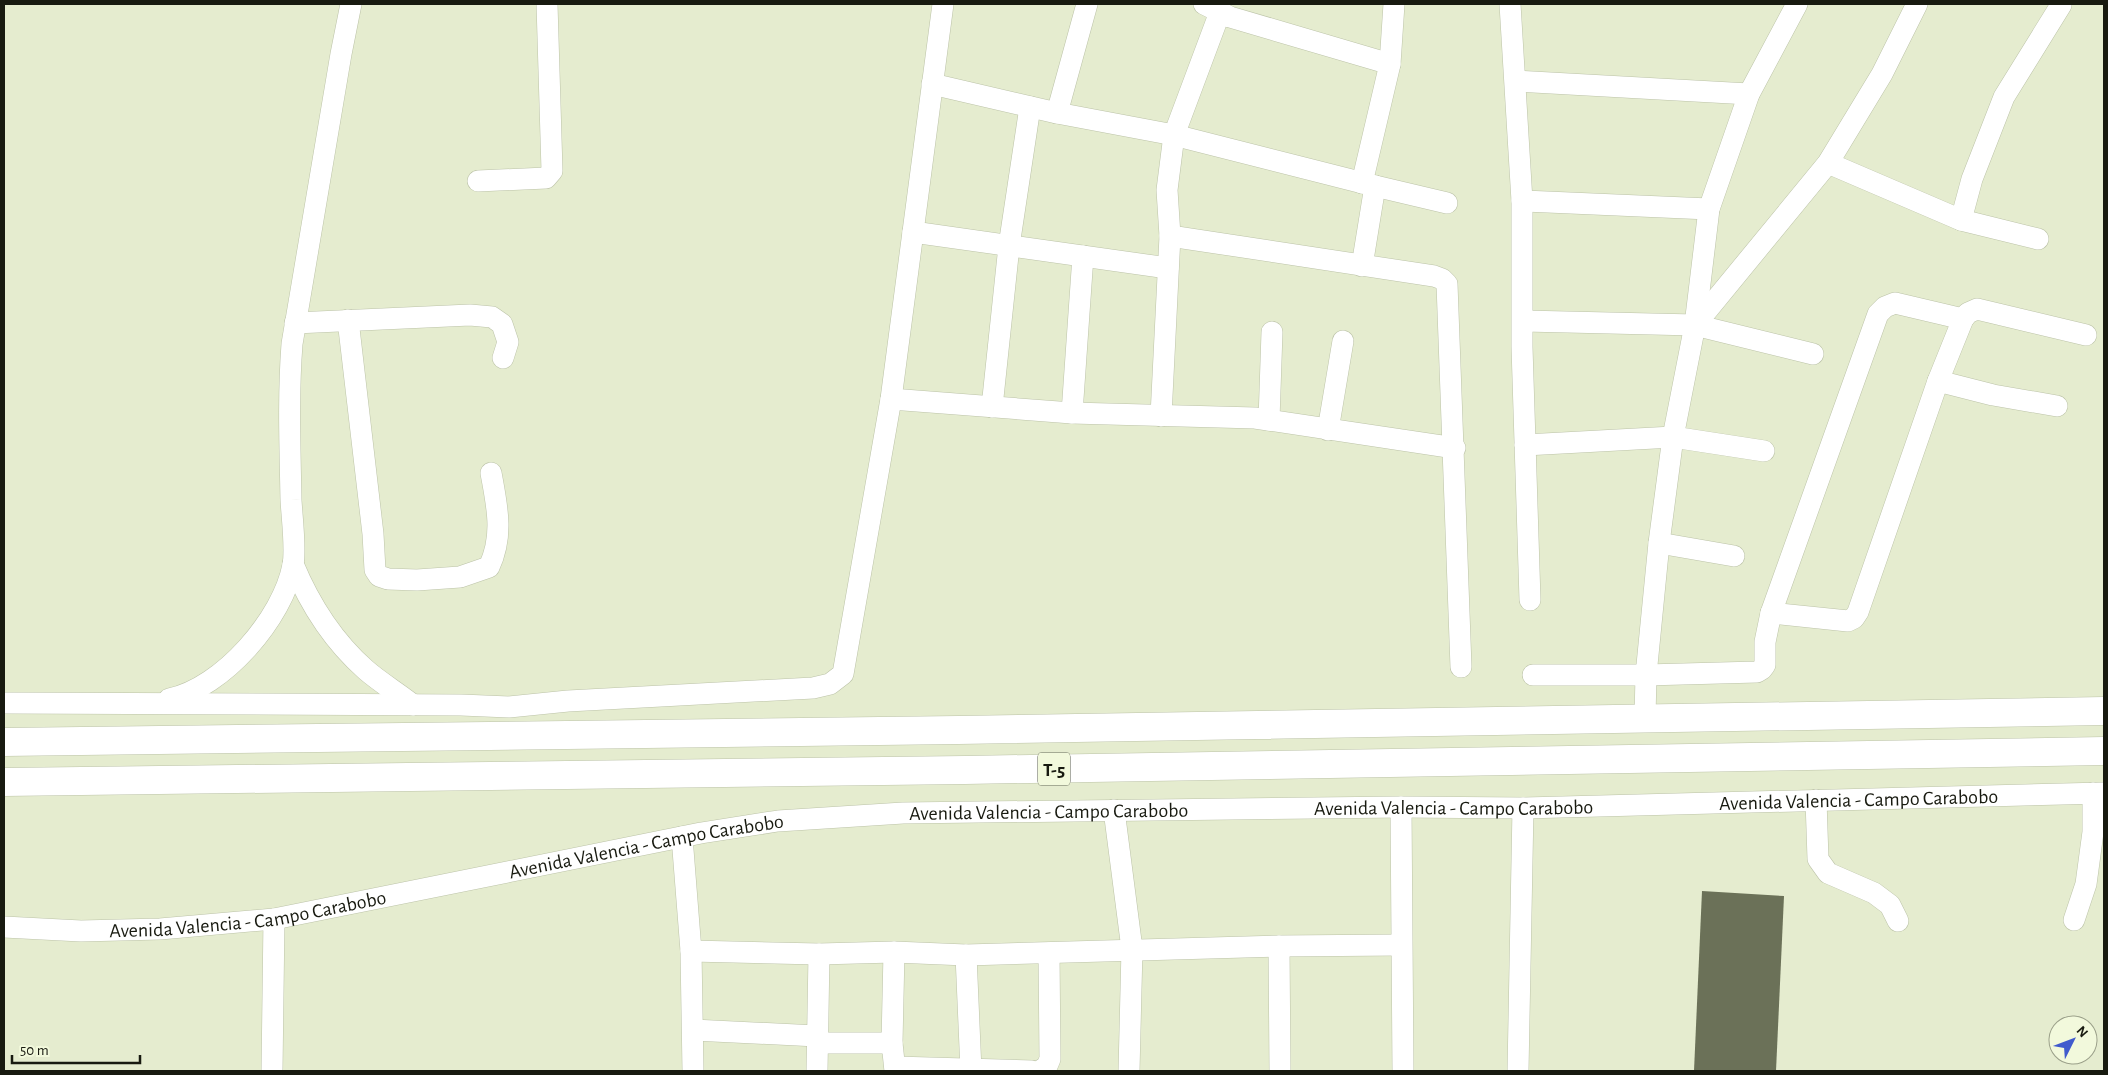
<svg xmlns="http://www.w3.org/2000/svg" width="2108" height="1075" font-family="'Alegreya Sans',sans-serif">
<style>
.building{fill:#6b7158}
.lines{fill:none;stroke-linecap:round;stroke-linejoin:round}
.minor-casing{stroke:#bcc3a8;stroke-width:22}
.highway-casing{stroke:#bcc3a8;stroke-width:29}
.minor{stroke:#fff;stroke-width:21}
.highway{stroke:#fff;stroke-width:28}
.labels{text-anchor:middle;stroke-width:5;stroke-linejoin:round;paint-order:stroke}
.shield{fill:#f2f9dc;stroke:#595d4d;stroke-width:1}
.shield-label{font-size:19px;font-weight:bold;fill:#181a10}
.street-label{font-size:20px;fill:#181a10;stroke:#f2f9dc}
</style>
<rect width="100%" height="100%" fill="#e5eccf"/>
<path class="building" d="M1702,891L1784,896L1776,1071H1694Z"/>
<g class="lines">
<defs>
<g id="minor">
<path d="M1204,4L1230,17L1390,64"/>
<path d="M1510,4L1522,201V347L1530,600"/>
<path d="M1516,81L1749,94"/>
<path d="M932,84L1057,113L1174,135L1375,186L1362,266"/>
<path d="M1057,113L1087,4"/>
<path d="M1828,163L1961,220L2038,239"/>
<path d="M478,181L546,178L552,171L547,4"/>
<path d="M1362,183L1390,64L1394,4"/>
<path d="M1375,186L1447,203"/>
<path d="M1522,201L1709,209"/>
<path d="M1961,220L1972,179L2004,97L2061,5"/>
<path d="M913,232L1168,268"/>
<path d="M1170,236L1434,276L1442,279L1447,284L1461,667"/>
<path d="M348,320L373,534L375,570L379,576L388,579L417,580L460,577L489,567C504,535 497,506 491,473"/>
<path d="M1523,321L1695,325L1828,163L1882,74L1917,4"/>
<path d="M295,323L470,315L492,317L502,324L508,342L503,358"/>
<path d="M1695,325L1813,354"/>
<path d="M1938,381L1993,395L2057,406"/>
<path d="M891,399L1072,413L1255,418L1455,448"/>
<path d="M992,407L1009,246L1030,107"/>
<path d="M1072,413L1083,256"/>
<path d="M1161,416L1170,236L1167,190L1174,135L1220,12"/>
<path d="M1269,420L1272,332"/>
<path d="M1328,430L1343,341"/>
<path d="M1525,445L1673,437L1764,451"/>
<path d="M1659,543L1734,556"/>
<path d="M293,564C310,605 333,641 366,670C381,683 398,693 413,705"/>
<path d="M1771,613L1848,621L1854,618L1858,612L1938,381L1963,319"/>
<path d="M1533,675H1646L1757,672L1762,669L1765,665V642L1771,613L1878,314L1885,307L1895,303L1963,319L1968,313L1977,309L2086,335"/>
<path d="M169,699C223,688 283,618 293,565C296,548 292,518 291,500C290,447 288,396 292,344L341,54L351,4"/>
<path d="M4,703L461,705L509,707L568,701L813,688L830,684L843,674L891,399L943,4"/>
<path d="M1645,718L1646,675L1659,543L1673,437L1695,325L1709,209L1749,94L1797,4"/>
<path d="M1816,800L1818,859L1828,873L1874,893L1890,905L1898,921"/>
<path d="M1401,807L1403,1071"/>
<path d="M1114,810L1132,949L1129,1071"/>
<path d="M682,837L691,951L693,1071"/>
<path d="M2074,920L2086,884L2093,832V793"/>
<path id="s1" d="M4,927L81,931L160,929L274,919L701,833L778,821L903,813L1401,807L1523,808L2104,793"/>
<path d="M1279,946L1280,1071"/>
<path d="M691,951L819,954L894,952L966,955L1279,946L1401,945"/>
<path d="M894,952L892,1043L895,1071"/>
<path d="M966,955L971,1071"/>
<path d="M693,1030L817,1036"/>
<path d="M817,1043H892"/>
<path d="M895,1067L1032,1071"/>
<path d="M272,1071L274,919"/>
<path d="M817,1071L819,954"/>
<path d="M1040,1071L1047,1066L1050,1059L1049,953"/>
<path d="M1518,1071L1523,808"/>
</g>
<path id="highway" d="M4,742L958,730L2104,711
M4,782L965,770L2104,751"/>
</defs>
<use href="#minor" class="minor-casing"/>
<use href="#highway" class="highway-casing"/>
<use href="#minor" class="minor"/>
<use href="#highway" class="highway"/>
</g>
<g class="labels">
<rect class="shield" x="1038" y="752.5" width="32" height="33" rx="4"/>
<g class="shield-label">
<text x="1054" y="776">T-5</text>
</g>
<g class="street-label">
<text dy="7" stroke="none"><textPath href="#s1" startOffset="1865">Avenida Valencia - Campo Carabobo</textPath></text>
<text dy="7" stroke="none"><textPath href="#s1" startOffset="1460">Avenida Valencia - Campo Carabobo</textPath></text>
<text dy="7" stroke="none"><textPath href="#s1" startOffset="1055">Avenida Valencia - Campo Carabobo</textPath></text>
<text dy="7" stroke="none"><textPath href="#s1" startOffset="650">Avenida Valencia - Campo Carabobo</textPath></text>
<text dy="7" stroke="none"><textPath href="#s1" startOffset="245">Avenida Valencia - Campo Carabobo</textPath></text>
</g>
</g>
<rect width="2108" height="1075" fill="none" stroke="#181a10" stroke-width="10"/>
<g transform="translate(2073 1040) rotate(48)"><circle r="24" fill="#f2f9dc" stroke="#9ba08a"/>
<path d="M0-4L9 19L0 12L-9 19Z" fill="#405bcd"/>
<text y="-8" font-size="14" font-weight="bold" text-anchor="middle" fill="#181a10">N</text>
</g>
<path d="M12 1055v8h128v-8" fill="none" stroke="#181a10" stroke-width="2.5"/>
<text x="20" y="1055" font-size="15" fill="#181a10" stroke="#f2f9dc" stroke-width="4" paint-order="stroke">50 m</text>
</svg>
